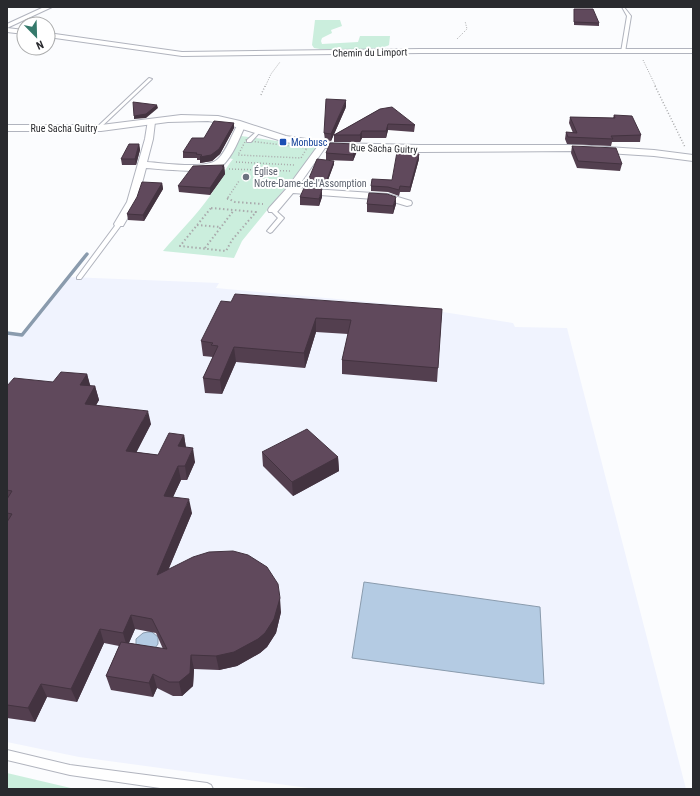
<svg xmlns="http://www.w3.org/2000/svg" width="700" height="796" font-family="'Roboto Condensed',sans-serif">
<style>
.built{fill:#f0f3fe}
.green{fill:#cbeedd}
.water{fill:#b4cbe3;stroke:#8a9bad}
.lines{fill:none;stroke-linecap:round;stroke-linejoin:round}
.stream{stroke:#8a9bad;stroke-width:3.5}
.service-casing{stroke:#b1b4be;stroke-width:2}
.minor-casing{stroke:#b1b4be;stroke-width:2}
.tertiary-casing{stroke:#b1b4be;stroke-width:2}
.path-far2{stroke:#a9aaac;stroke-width:1;stroke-dasharray:1 1.5;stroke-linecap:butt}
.path-far1{stroke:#a9aaac;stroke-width:1.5;stroke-dasharray:1 2;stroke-linecap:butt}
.path{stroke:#a9aaac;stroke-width:2;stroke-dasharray:1.5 2.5;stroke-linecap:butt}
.service{fill:#fff;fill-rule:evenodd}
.minor{fill:#fff;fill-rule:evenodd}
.tertiary{fill:#fff;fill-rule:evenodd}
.wall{fill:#533f4f;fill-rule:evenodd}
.shaded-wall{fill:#433340}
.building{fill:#60495c;stroke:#433340}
.transit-dot{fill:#1a4fb4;stroke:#fff;stroke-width:1.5}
.worship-dot{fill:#6b7280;stroke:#fff;stroke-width:1.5}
.labels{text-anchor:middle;stroke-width:4;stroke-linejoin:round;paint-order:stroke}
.far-street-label{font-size:10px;fill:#292a2e;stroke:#fff}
.far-transit-label{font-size:10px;fill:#164399;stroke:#fff;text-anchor:start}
.far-worship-label{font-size:10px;fill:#5b616d;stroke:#fff;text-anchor:start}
</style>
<rect width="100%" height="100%" fill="#fbfcfe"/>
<path class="built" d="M69,277L219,283L216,288L392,304L513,323L515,327L567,328L686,789H316L79,757L7,742V332L24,334Z"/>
<path class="green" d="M315,20H340L342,26L331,30L332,33L322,38L321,41L322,44L358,42L360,36H390L389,45C379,51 334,49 320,49L314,48L312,45Z
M241,136L314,146L317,149L242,241L234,258L163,251C178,233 196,216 210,196C218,184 223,171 233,159L227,158Z
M7,773L75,789H7Z"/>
<path class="water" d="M364,582L540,607L544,684L352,658Z
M148,632H152L158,637V644L155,648L136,647V639L143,633Z"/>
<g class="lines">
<path class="stream" d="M7,333L22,335L87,254"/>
<defs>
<path id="service" d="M622,7H624L631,16L625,52L623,53L621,52L627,16Z
M149,78L152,79L99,129H97V127Z
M257,131L260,132L251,142H247V140Z
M273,208L284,218L272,232L270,233L267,231L278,218L270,210Z
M119,222L122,224L81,279H77V277L117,223Z
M7,750L70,765L207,783L211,785L213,789H167L70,775L7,760Z"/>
<path id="minor" d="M44,7H52L7,28V24Z
M7,28L24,30V34L7,32Z
M48,33L182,52L421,49H693V53H421L182,56L48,37Z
M148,120H151L155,122L153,139L147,162C163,163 207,170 218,159C227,150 231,136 238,124L241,123L245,126C239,139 233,156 222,166C210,175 162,169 146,168L137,202L123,226H115L114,224L127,202L145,139Z
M323,142L327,145L297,188L388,194L411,201L412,203L411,205L407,206L387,200L293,193L277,212H269L268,210L269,208L287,188L320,143Z"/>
<path id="tertiary" d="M181,115L218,116L240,121L286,136L333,143L420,145H576L654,150L693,155V161L654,156L576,151L420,152L333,149L285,142L226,124L208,121L168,122L101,131H7V125H101Z"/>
</defs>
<use href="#service" class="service-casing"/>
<use href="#minor" class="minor-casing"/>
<use href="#tertiary" class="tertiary-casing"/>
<path class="path-far2" d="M457,39L467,29L465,21
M643,60L656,87
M265,87L271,74L280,62"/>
<path class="path-far1" d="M655,86L685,147
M261,95L265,86
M246,140L249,141L307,148L301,158L238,155Z
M236,162L295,165
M229,169L290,171
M228,199H227L239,181"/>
<path class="path" d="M227,198L235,202L263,204
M211,208L256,212L232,240L226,251L180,246Z
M197,225L220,227
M205,248L234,210"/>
<use href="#service" class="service"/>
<use href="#minor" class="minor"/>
<use href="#tertiary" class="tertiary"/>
</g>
<path class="wall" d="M574,9L599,23V26L574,25Z
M346,107L331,141L325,140L324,133Z
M380,109L415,125L414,132L388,130L386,138H362L360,142H334V135Z
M614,115L641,135L640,142H612L611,146L567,144L565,139L566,132L573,133L569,123L570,117L613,118Z
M234,128L220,154L212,161L200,163V160H197V158H183V152L204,138Z
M139,144L140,150L136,165H122L121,159Z
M357,144V151L353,161L326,160V153Z
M572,146L622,164L620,171L577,168L571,153Z
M419,159L410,192H400L399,196L388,192L371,191V186L392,180Z
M334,161V164L325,188L308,187L307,183Z
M224,167L225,174L210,195L179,192L178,186Z
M162,183L163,189L144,221L128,220L127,214Z
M300,197H322L319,206L300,205Z
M367,204H396L393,214L367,212Z
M231,302L442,309L437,382L342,374V360L348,334L316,332L305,368L236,362L222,394L205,393L203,378L213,357L203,356L201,341Z
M87,374L90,386H95L99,400L96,405L151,424L136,452L158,455L184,435L186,448L195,462L187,480H181L173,497L192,513L168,570L281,612L276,633L267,647L260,653L237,666L219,670L194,669L193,686L182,696H173L157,688L153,697L111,690L106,676L119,646L104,643L77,702L47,697L35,722L7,718V386L53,382ZM135,629L156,633L163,649L129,643Z
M262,452L338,457L339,471L293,496L263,466Z"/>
<path class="shaded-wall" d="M346,100V107L331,141V134Z
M157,105L158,108L146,118L134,119V116Z
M234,123V128L220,154L212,161L200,163V157Z
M388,124V130L386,138V131Z
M362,131V138L360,142V135Z
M139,144L140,150L136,165L135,159Z
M357,144V151L353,161V155Z
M419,154V159L410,192V187Z
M334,161V164L325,188V185Z
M224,165L225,174L210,195V188L222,167Z
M162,183L163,189L144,221L143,215Z
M322,189V197L319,206V199Z
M396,197V204L393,214V206Z
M316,318V332L305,368L304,353Z
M234,347L236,362L222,394L220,380Z
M87,374L91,388L80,385Z
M95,386L99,400L89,418L85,404Z
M148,411L151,424L130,465L126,451Z
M184,435L186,448L178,446Z
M193,448L195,462L187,480L185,466Z
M338,457L339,471L293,496L292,482Z
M178,466L181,480L167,510L164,496Z
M189,499L192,513L160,590L157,575Z
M280,598L281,612L276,633L267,647L260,653L237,666L219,670L216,656Z
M131,615L135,629L127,647L123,633Z
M100,629L104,643L77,702L71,689Z
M191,655L194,669L193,686L182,696L179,682Z
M153,674L157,688L153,697L149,683Z
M41,684L47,697L35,722L28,708Z"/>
<path class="building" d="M574,9H593L599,23L574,22Z
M326,99L346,100L331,134L324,133Z
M133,102L157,105L146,114L134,116Z
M392,107L415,125L388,124L386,131H362L360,135H334L380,109Z
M614,115L632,116L641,135L611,136L613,139L568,137L566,132L577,133L570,117L615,118Z
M214,121L234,123L219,149L211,155L200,157L202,155L196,154L197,153L183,152L192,138H204Z
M330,143L357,144L353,155L326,153Z
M129,144H139L135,159H121Z
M572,146L616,148L622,164L578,161Z
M397,152L419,154L410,187L400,186L399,190L388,187L371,186L372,179L392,180Z
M317,159L334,161L325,185L307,183Z
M224,165L222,167H224L210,188L178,186L193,166Z
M142,182L162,183L143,215L127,214L137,197Z
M304,188L322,189L319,199L300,197Z
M369,193L387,194L396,197L393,206L367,204Z
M235,294L442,309L438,368L342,360L351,320L316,318L304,353L234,347L220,380L203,378L218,346L211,345L213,343L201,341L221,301L231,302Z
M61,372L87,374L80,385L95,386L85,404L148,411L126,451L158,455L169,433L184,435L178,446L193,448L185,466H178L164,496L189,499L157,575L193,557L209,552L233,551L248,555L267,567L278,584L280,598L274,619L265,633L258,639L234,652L216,656L191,655L190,673L179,682H169L153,674L149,683L106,676L121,642L167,649L152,619L131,615L123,633L100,629L71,689L41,684L28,708L7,705V522L12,514L7,513V499L12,491L7,490V386L14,378L53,382Z
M307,429L338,457L292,482L262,452Z"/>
<rect class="transit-dot" x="279" y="138" width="8" height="8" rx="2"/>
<circle class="worship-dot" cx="246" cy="177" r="4"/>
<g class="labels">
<g class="far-street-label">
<text transform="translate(370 52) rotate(-1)" y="4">Chemin du Limport</text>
<text x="64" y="132">Rue Sacha Guitry</text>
<text transform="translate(384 148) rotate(2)" y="4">Rue Sacha Guitry</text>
</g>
<g class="far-transit-label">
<text x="291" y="146">Monbusc</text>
</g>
<g class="far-worship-label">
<text x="254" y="175">Église<tspan x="254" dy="12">Notre-Dame-de-l'Assomption</tspan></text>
</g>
</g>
<rect width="700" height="796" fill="none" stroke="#292a2e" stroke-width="16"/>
<g transform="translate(36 36) rotate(157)"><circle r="19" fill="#ffffff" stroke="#a9aaab"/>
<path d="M0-3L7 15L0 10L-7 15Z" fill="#35796b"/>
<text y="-6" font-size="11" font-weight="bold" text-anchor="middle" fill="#292a2e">N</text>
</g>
</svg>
